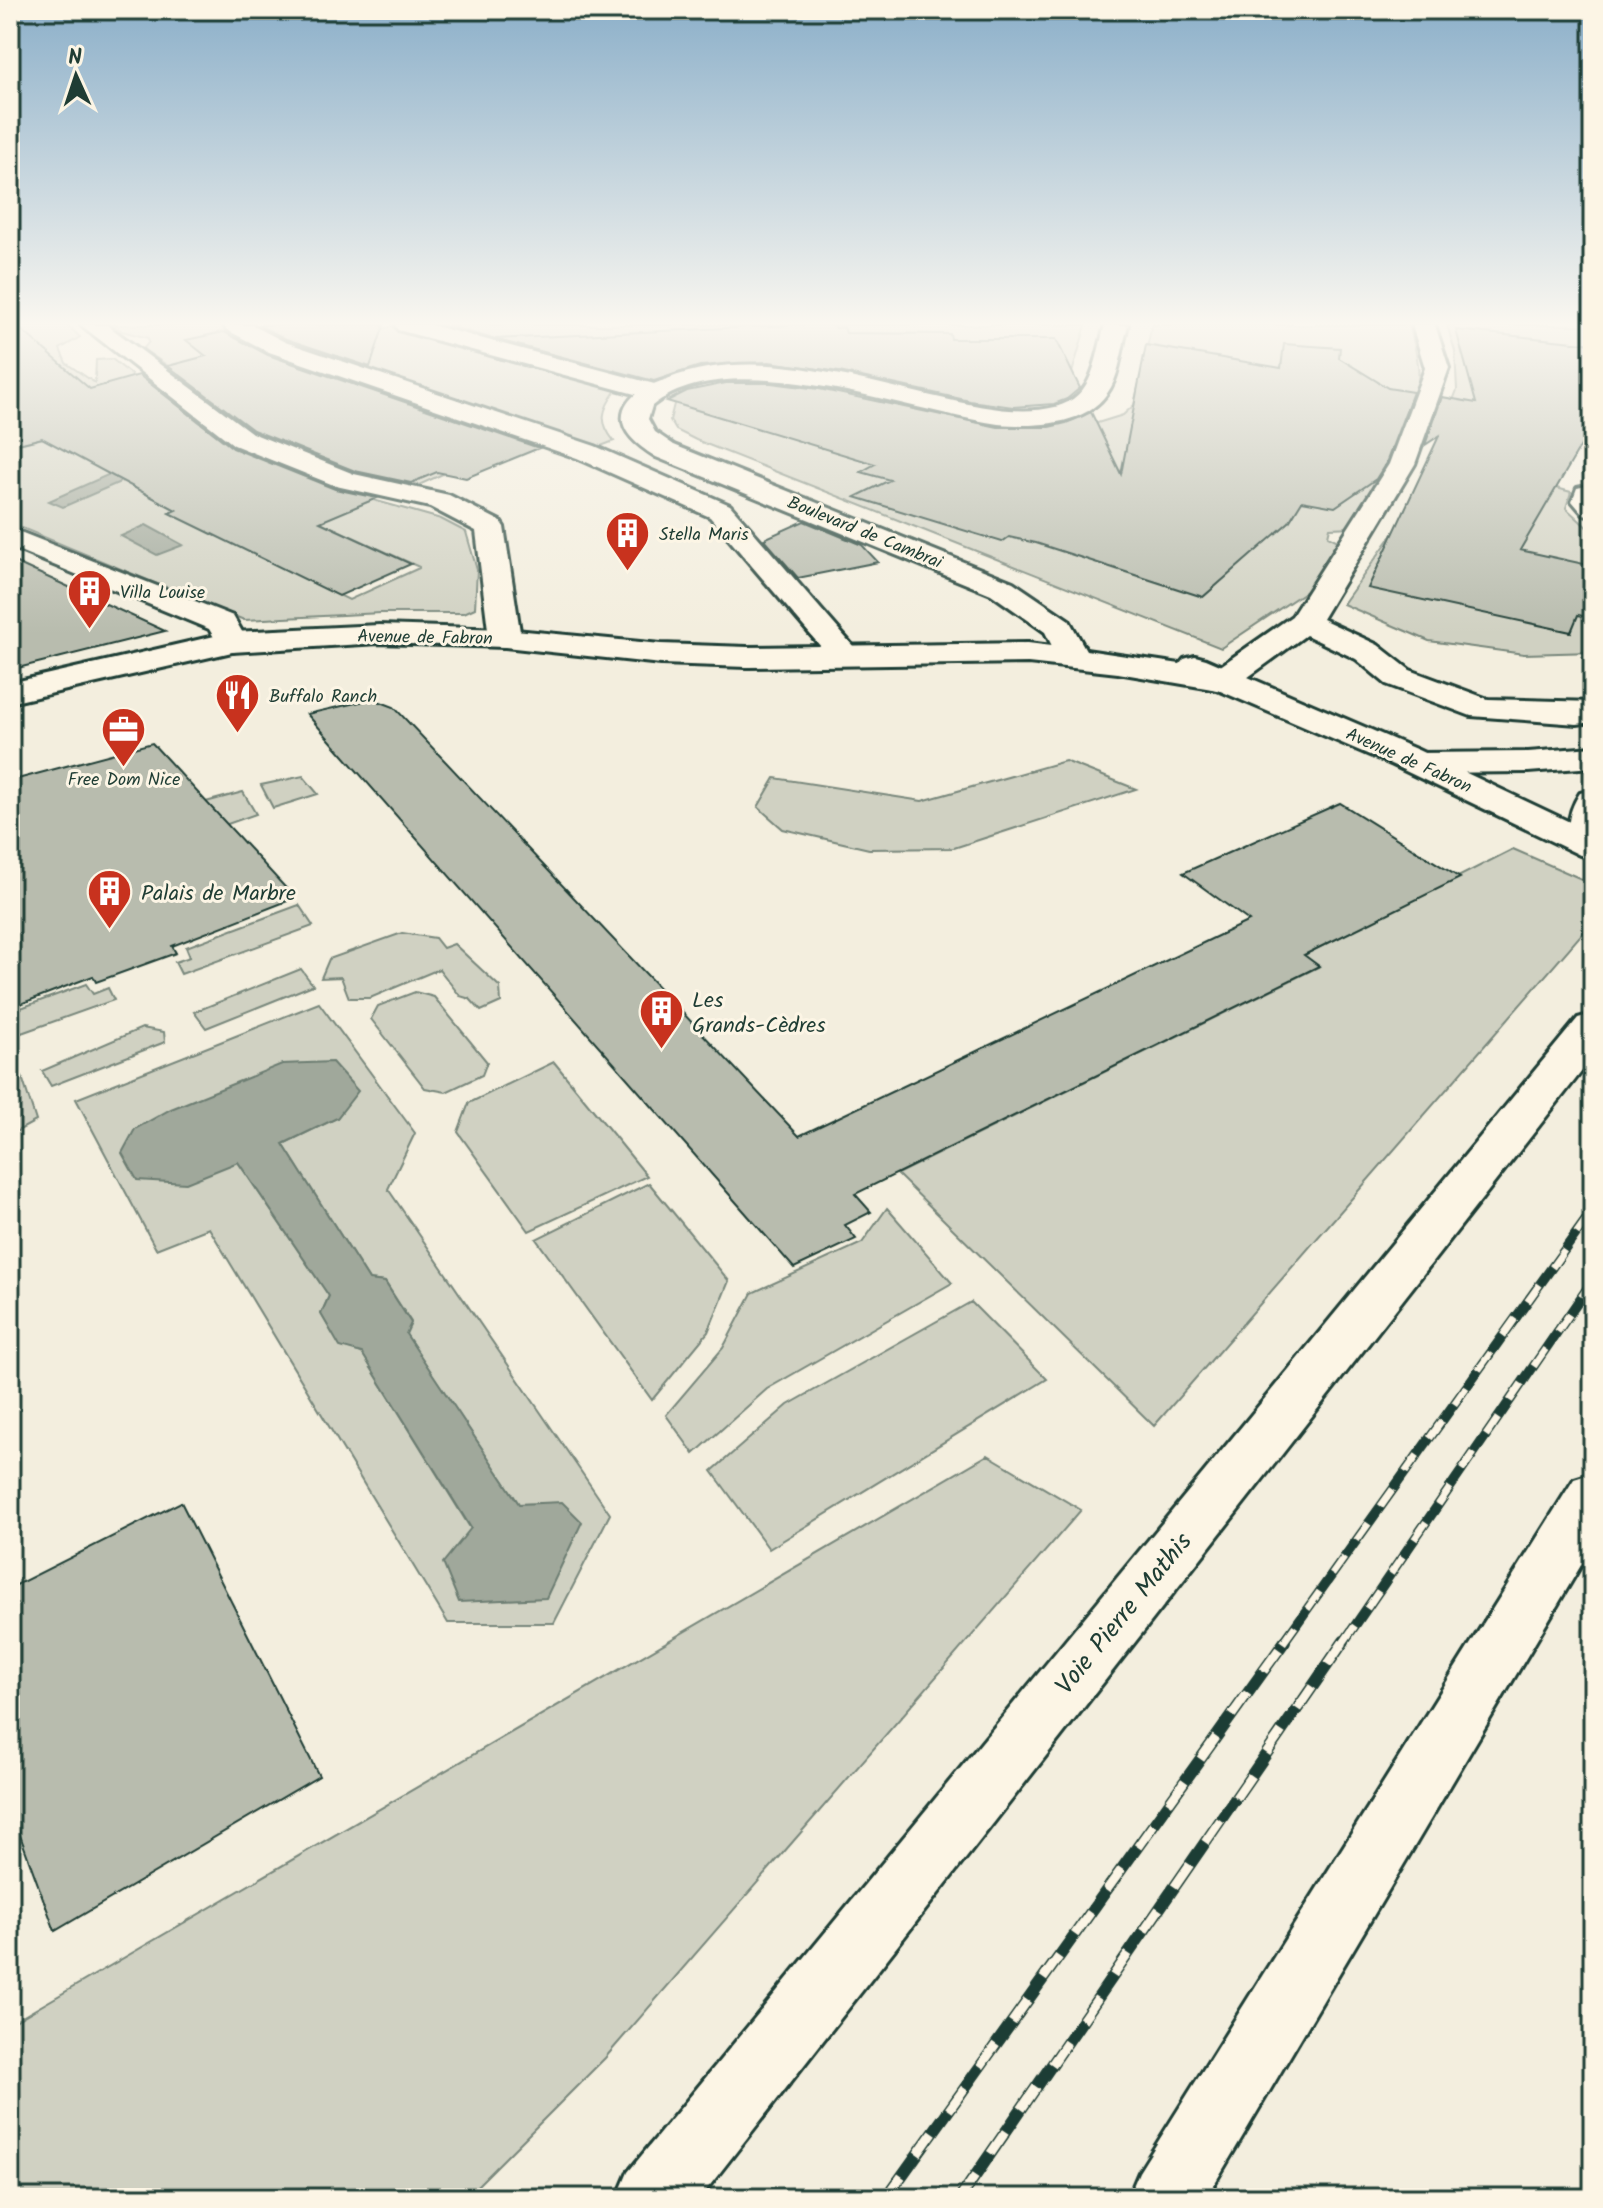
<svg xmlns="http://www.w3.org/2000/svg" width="1603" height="2208" font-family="Kalam,sans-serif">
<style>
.green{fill:#d0d1c2;stroke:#78877b;stroke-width:2;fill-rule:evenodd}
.water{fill:#a0a89b;stroke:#6c7d72;stroke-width:2}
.building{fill:#b8bcae;stroke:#1f3d34;stroke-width:2}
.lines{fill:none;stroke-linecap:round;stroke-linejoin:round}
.minor-casing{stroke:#1f3d34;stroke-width:6}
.tertiary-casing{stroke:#1f3d34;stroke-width:6}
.trunk-casing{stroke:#1f3d34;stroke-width:6}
.minor{fill:#fcf5e5;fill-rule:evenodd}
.tertiary{fill:#fcf5e5;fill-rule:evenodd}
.trunk{fill:#fcf5e5;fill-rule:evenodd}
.rail-far1-casing{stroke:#1f3d34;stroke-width:10}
.rail-casing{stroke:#1f3d34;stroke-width:12}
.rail-far1{stroke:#fcf5e5;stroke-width:7;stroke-dasharray:21;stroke-linecap:butt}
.rail{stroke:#fcf5e5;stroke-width:9;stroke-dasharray:27;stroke-linecap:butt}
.labels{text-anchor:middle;stroke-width:6;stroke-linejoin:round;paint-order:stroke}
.far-street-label{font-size:18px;fill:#1f3d34;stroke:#fcf5e5}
.far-poi-label{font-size:18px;fill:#1f3d34;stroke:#fcf5e5;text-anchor:start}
.poi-label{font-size:22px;fill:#1f3d34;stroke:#fcf5e5;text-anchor:start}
.near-street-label{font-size:26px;fill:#1f3d34;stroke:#fcf5e5}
</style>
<rect width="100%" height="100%" fill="#f3eede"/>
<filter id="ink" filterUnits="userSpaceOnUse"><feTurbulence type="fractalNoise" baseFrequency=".0125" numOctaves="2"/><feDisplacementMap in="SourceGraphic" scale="16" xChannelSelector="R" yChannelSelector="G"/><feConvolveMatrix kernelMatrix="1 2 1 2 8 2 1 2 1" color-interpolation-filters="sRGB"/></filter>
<g filter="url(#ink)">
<path class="green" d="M10,325H67L80,337L60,349L66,363L95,383L96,360L112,359L144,385L108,402L284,475L441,519L466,532L477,570L475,608L464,613H381L244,620L10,523V446L56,435L42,348L23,331L10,333ZM237,484L419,567V568L349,600L170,513Z
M114,325H230L225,331L187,340L211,345L242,340L251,342L523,437L419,485L320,463L256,425L143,349L149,342L148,338L122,331Z
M396,325L616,390C602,410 598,421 614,441L596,448L305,353Z
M448,325H1086L1067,390L785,359L686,364L633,382Z
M1152,325H1409C1418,358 1423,373 1413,407L1385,412L1402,424L1353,527L1330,528L1328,536L1342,543L1309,589L1221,648L696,440L676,430L670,420L674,404L682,398L981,429H1078L1123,415L1134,405Z
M1447,325H1593V405L1531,481L1571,492L1566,508L1593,533V652L1524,654L1429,641L1343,604L1410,510L1457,390L1455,351Z
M1065,761L1136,789L954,848L869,849L783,829L758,807L775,778L922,801Z
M303,776L318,794L273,808L261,785Z
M243,792L256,814L222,826L165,813Z
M1513,849L1593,884V921L1154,1426L897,1174L1318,967L1304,955Z
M299,905L313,926L181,974L175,962L190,957L186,947Z
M402,933L435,938L443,948L454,944L500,987L501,1002L481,1011L470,999L460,996L439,969L370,998H349L341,977L321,978L329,959Z
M301,969L313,985L206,1028L194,1012Z
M86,984L93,994L108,988L114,1000L10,1037V1012Z
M415,992L434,997L487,1062L482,1075L446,1092L425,1088L371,1019L378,1006Z
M319,1003L415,1133L388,1189L610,1514L554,1623H448L209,1228L156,1249L76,1099ZM357,1091L337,1118L283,1144L369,1280L385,1282L411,1322L405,1333L519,1504L562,1503L471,1529L362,1353L340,1346L321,1314L329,1296L238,1162Z
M142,1028L164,1032L165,1042L51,1086L42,1071Z
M554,1062L647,1176L529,1231L458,1132L469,1103Z
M22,1077L36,1121L10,1135V1081Z
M649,1183L729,1281L708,1332L652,1400L536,1239Z
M887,1208L952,1283L767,1389L694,1454L666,1415L723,1348L752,1293L862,1243Z
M971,1302L1047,1379L769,1549L712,1471L788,1405Z
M988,1455L1081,1510L605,2058L465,2198H10V2024Z"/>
<path class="water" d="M112,473L127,479L63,507L49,501Z
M146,525L183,545L157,555L121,536Z
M332,1062L358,1091L337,1118L283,1144L369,1280L385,1282L411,1323L406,1334L519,1504L562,1502L582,1522L546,1598L459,1602L443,1563L471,1528L362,1353L340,1347L321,1314L329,1296L238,1162L186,1183L137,1180L122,1153L135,1129L171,1109L282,1064Z"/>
<path class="building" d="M10,325H16L90,389L139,375L233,448L335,489L377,498L320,522L411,564L339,596L169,513L176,510L42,438L10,446Z
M258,325H384L370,367L286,339Z
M790,325H834L836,328L844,327L846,333L950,334L951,339H1056L1080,388L1067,399L1054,404L1013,407L970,401L839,372L769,362L700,366L654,381L494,339Z
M1456,330L1593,344V425L1520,550L1593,566V618L1578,615L1571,632L1368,588L1439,436L1425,445L1442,397L1476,403Z
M224,332L268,355L539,448L466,478L437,472L411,483L355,471L253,430L168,366L206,356L186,340Z
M1284,344L1340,348L1339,358L1388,388L1413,392L1386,463L1376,479L1335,507L1302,501L1289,522L1203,597L1036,543L1009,537L1002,542L855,497L890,480L861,472L875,464L667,401L687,391L726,383H771L819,389L998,427H1049L1066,423L1091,412L1121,474L1146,345L1281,368Z
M804,521L862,545L878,562L798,578L764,539Z
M10,560L165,631L10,670Z
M373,699L394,707L799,1136L1249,921L1183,873L1340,803L1460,878L1304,955L1319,966L855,1194L871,1212L845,1225L856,1239L794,1268L307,714Z
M152,743L295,898L172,946L176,953L96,982L93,976L10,1008V781Z
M181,1502L319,1776L55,1931L10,1808V1588Z"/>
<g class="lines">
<defs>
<path id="minor" d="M81,325H107L252,433L354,474L449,495L500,521L504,527L521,638L516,645L505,647L494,645L489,638L476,531L430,507L336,486L234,445Z
M223,325H252L285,342L595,446L730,505L860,654L855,661L844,664L833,661L710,517L577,458L269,352L227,330Z
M395,325H431L666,387L670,392L666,397L657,400L398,330Z
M1412,325H1435L1449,368L1415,464L1322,619L1378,645L1410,670L1488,699L1593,702V722L1577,724L1471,716L1386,684L1356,659L1306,635L1233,688L1221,691L1209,688L1205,681L1209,674L1292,616L1389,464L1425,368Z
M1587,486L1593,487V516L1583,514L1572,501L1577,488Z
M10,528L233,616L248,642L243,649L232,652L221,649L209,629L10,547Z"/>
<path id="tertiary" d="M1105,325H1128C1123,343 1121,363 1114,381C1095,426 1040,427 998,424C906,411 730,342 652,406L648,419L655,432L674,445L1013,582L1069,620L1086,650L1180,664L1184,659L1195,656L1206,659L1418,750L1593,833V858L1580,855L1393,765L1218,690L1118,673L1028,663L747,667L661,664L505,647L379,643L232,652L10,703V683L232,632L379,625L505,629L661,644L747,647L1028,643L1052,646L1045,632L991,594L656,457C640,447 617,431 624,410C631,392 650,385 667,379C755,345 853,379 941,398C977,406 1019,416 1055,407C1095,397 1095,358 1105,325Z"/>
<path id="trunk" d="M1593,747V767L1528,772L1419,773L1407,770L1402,763L1407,756L1419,753L1528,752Z
M1593,790V857H1591L1578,854C1564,833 1567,813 1580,793Z
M1593,1014V1057L700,2198H617L628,2172L1578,1018Z
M1593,1473V1545L1206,2198H1128L1139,2172L1574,1479Z"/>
</defs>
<use href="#minor" class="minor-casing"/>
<use href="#tertiary" class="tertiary-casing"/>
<use href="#trunk" class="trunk-casing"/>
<use href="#minor" class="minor"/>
<use href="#tertiary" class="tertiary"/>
<use href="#trunk" class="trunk"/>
<defs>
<path id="rail-far1" d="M1283,1643L1593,1210
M1343,1643L1593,1280"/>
<path id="rail" d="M886,2198L1285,1641
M960,2198L1344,1641"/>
</defs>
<use href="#rail-far1" class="rail-far1-casing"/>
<use href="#rail" class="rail-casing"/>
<use href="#rail-far1" class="rail-far1"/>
<use href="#rail" class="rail"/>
</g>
</g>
<linearGradient id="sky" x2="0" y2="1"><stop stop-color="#8bafc9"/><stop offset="0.51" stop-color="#faf7f0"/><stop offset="1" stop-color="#faf7f0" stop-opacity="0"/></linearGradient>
<rect width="1603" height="634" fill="url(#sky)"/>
<defs>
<symbol id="building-pin" viewBox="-11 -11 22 30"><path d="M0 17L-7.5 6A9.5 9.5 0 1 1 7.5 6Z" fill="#c8321e" stroke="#fcf5e5"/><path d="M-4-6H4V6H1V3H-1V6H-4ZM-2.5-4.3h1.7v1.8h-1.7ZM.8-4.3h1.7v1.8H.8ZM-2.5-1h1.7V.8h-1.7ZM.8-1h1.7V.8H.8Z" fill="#fff"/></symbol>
<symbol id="restaurant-pin" viewBox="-11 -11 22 30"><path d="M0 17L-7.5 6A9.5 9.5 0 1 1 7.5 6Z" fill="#c8321e" stroke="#fcf5e5"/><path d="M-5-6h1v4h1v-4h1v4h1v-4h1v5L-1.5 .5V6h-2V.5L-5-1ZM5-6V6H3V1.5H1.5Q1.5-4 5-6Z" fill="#fff"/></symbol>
<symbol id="office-pin" viewBox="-11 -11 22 30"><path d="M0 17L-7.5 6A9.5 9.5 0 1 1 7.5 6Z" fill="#c8321e" stroke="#fcf5e5"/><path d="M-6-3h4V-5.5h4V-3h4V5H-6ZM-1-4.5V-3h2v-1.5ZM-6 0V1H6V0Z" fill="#fff"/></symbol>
</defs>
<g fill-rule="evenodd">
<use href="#building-pin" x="602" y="508" width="51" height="69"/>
<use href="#building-pin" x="64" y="566" width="51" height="69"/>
<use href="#restaurant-pin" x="212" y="670" width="51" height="69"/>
<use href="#office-pin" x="98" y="704" width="51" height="69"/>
<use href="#building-pin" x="84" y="866" width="51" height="69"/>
<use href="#building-pin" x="636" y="986" width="51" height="69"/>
</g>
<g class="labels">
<g class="far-street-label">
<text transform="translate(865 532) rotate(22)" y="6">Boulevard de Cambrai</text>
<text transform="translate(425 637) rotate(1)" y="6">Avenue de Fabron</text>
<text transform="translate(1409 760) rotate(24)" y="6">Avenue de Fabron</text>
</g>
<g class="far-poi-label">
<text x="659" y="540">Stella Maris</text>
<text x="120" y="598">Villa Louise</text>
<text x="269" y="702">Buffalo Ranch</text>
<text x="124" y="785" text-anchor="middle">Free Dom Nice</text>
</g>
<g class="poi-label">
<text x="141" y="900">Palais de Marbre</text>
<text x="692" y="1007">Les<tspan x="692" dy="25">Grands-Cèdres</tspan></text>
</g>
<g class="near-street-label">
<text transform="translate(1123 1613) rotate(-51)" y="9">Voie Pierre Mathis</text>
</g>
</g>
<rect width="1603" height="2208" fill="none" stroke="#fcf5e5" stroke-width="40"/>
<rect x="20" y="20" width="1563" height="2168" fill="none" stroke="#1f3d34" stroke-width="3" filter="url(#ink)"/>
<g transform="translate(76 76) rotate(357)" stroke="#fcf5e5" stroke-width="6" paint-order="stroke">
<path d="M0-6L14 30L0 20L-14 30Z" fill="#1f3d34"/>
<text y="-12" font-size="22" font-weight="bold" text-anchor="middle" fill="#1f3d34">N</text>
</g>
</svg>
